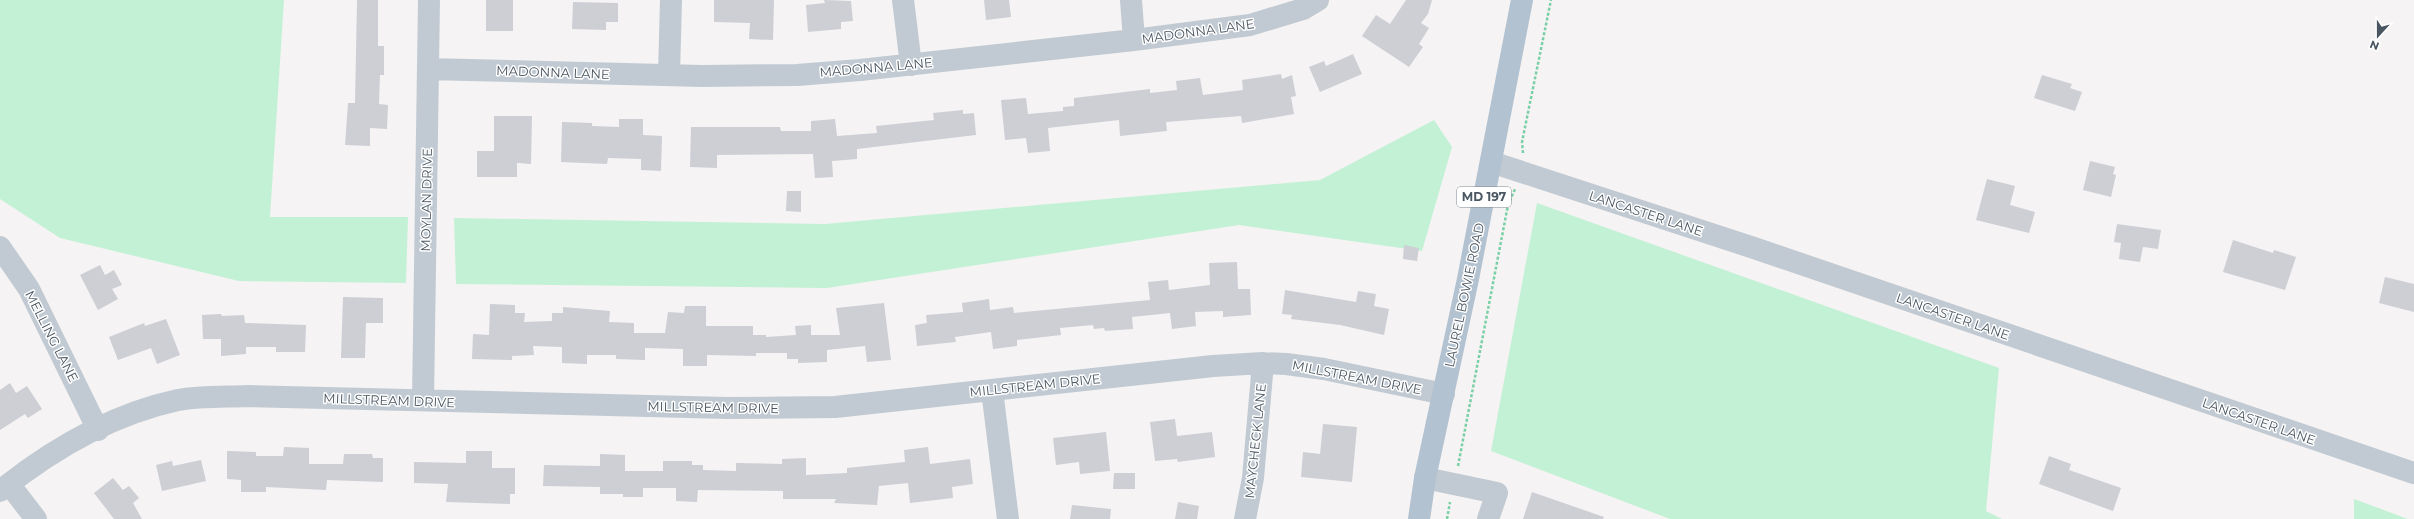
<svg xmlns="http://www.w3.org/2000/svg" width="2414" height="519" font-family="Montserrat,sans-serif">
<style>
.green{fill:#c3f1d5}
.building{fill:#cdcfd5}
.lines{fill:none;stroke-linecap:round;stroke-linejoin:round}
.path{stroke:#7ad0a6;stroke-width:2.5;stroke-dasharray:3 2;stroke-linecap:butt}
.minor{stroke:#c1cad2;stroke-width:22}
.major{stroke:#b3c2d1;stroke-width:22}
.labels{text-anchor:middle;stroke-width:3;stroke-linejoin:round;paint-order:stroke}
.shield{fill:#fff;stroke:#808990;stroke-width:1}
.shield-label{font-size:12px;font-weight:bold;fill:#4a5661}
.street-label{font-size:13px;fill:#4a5661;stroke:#fff}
</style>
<rect width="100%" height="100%" fill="#f5f3f3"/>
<path class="green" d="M0,0H284L270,217H408L406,283L239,281L60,238L0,199Z
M1434,120L1452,147L1422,251L1239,225L827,288L456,284L454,218L825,224L1320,180Z
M1537,203L1999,368L1986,511L2002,519H1670L1491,451Z
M2354,499L2408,519H2354Z"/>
<path class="building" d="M357,0H378V46H384V75H380L379,104L388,105L387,129L370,128V146L345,145L348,103H355Z
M486,0H513V31H486Z
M714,0H774L773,40L749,39L750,23L714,22Z
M824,0L851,1L853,21L841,22V29L808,32L806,5L825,3Z
M984,0H1009L1011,17L986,20Z
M1406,0H1432L1428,14L1421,23L1429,28L1419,44L1423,47L1409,67L1362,36L1376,15L1390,24Z
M573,2L618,3V22H606V30L572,29Z
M1353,54L1362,74L1320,92L1309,67L1324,61L1326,66Z
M1281,74L1282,79L1292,75L1296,96L1291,97L1294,114L1242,123L1241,116L1166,122L1167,131L1120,136L1119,120L1048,128L1050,151L1028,153L1026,138L1005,140L1001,100L1026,98L1028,114L1063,111V107L1074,106V98L1150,89V93L1177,90L1176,81L1200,78L1203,95L1243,90L1242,80Z
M2042,75L2072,84L2070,88L2082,92L2075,111L2034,98Z
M963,110V114L974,113L976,135L857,149V159L832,161L833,177L815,178L813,154L717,155V168L690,167L691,127H780L781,131H811V121L835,119L837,136L877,133L876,126L934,120L933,113Z
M494,116H532L531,164L517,163V177H477V151H494Z
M619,119H643V135L662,136L661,171L641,170V159L608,158L607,164L561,162L562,122L592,123V126L619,127Z
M2090,161L2115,167L2113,174L2116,175L2111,197L2083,190Z
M1987,179L2015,186L2010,205L2035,212L2029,233L1976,220Z
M787,191H801V212L786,211Z
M2117,224L2161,230L2158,249L2143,247L2140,262L2119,259L2121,243L2114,242Z
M2233,240L2273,253L2274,250L2296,257L2285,290L2223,272Z
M1404,245L1419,248L1417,261L1403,259Z
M1237,262L1238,289H1250L1251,315L1223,317V311L1195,312L1196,326L1172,329L1170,313L1132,317L1133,329L1105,331L1104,328L1094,329L1093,325L1060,328L1061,335L1017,340V346L993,349L991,332L955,337L956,342L917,346L915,325L927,323L926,315L963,312L962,303L989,299L990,310L1013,307L1014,313L1150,300L1148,282L1168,280L1169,290L1210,285L1209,263Z
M100,265L105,275L114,270L122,285L112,289L118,299L98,310L80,275Z
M2385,277L2414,284V312L2379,303Z
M1285,290L1356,302L1358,291L1376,294L1374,306L1389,309L1384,335L1340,325L1291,319L1292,315L1282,314Z
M343,297L383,298V323H366L365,358H341Z
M884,303L891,360L867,362L865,346L827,350V362L798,363V359H787V353H756V356L707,355V366H683V349L645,348V360L616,359V355H587V364L562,363V347L533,346L534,355L512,356V360L472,359L473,334L489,335L490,304L515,305V313H525L524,322L552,321V313H563V307L610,311L609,322L634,323V333H665L668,312L684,313L685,306H706V326H753V335H766V337L796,335L795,326L811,325V335H840L836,308Z
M221,314L222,316L244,315L245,323L306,325L305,352H276V347H246V354L221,356V339H203L202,315Z
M166,319L180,355L157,364L151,348L118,360L109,337L144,323L145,326Z
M10,383L16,393L27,386L42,409L28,418L25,414L0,430V390Z
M1175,419L1177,436L1212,432L1215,457L1178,462L1177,459L1155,461L1150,422Z
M1323,424L1357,427L1352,482L1301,477L1303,452L1320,454Z
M1106,432L1110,471L1080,474L1079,462L1056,465L1053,438Z
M284,447L309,448V464H343L344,454H372L373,458H383V482L327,480L326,490L266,487V492H241V480L227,479V451L256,452V456H283Z
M928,447L930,464L970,459L973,484L952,487L953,498L910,503L908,483L879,486L877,505L834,503L836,499H783V491L698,490L697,502L676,501V488H643V497H623V494H600V487L543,486L544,465L600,466V454L625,455V471H663V461H692V465H703V470L736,471V463L782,464V459L806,458V475L847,473V468L905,462L904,450Z
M466,451H492V468H515V494H510V504L446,502L448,484L414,483V462L466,463Z
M2049,456L2071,464L2069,470L2121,488L2113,511L2039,484Z
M201,460L206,481L162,491L156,465L172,461L173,466Z
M1114,473H1135V489H1113Z
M113,478L123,490L129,486L139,498L133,503L142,519H114L94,493Z
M1532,492L1604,517L1603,519H1523Z
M1178,502L1199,506L1197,519H1175Z
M1072,505L1111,509L1110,519H1070Z"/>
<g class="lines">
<path class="path" d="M1523,153L1522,142L1551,0
M1458,466L1508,205L1515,189
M1447,519L1450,502"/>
<path class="minor" d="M903,0L911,65
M1131,0L1134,40
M428,69L702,76L797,75L860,70L1134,40L1250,25L1303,9L1318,0
M669,75L671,0
M1491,162L1754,248L2414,473
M0,247L29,289L98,430
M992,390L1008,519
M423,400L429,0
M1425,478L1497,493L1488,519
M9,484L36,519
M0,491C51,450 113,414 178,400C200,396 225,397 248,396L728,408L835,407L1213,366L1263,363L1286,364L1324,369L1444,394
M1245,519L1253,478L1263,363"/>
<path class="major" d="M1419,519L1425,478L1468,279L1522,0"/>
</g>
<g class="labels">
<rect class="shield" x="1457" y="187" width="54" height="20" rx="3"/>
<g class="shield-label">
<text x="1484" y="201">MD 197</text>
</g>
<g class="street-label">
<text transform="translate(1198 31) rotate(-8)" y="5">MADONNA LANE</text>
<text transform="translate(876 67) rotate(-5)" y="5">MADONNA LANE</text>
<text transform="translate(553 72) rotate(2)" y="5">MADONNA LANE</text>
<text transform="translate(426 200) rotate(-89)" y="5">MOYLAN DRIVE</text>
<text transform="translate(1646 213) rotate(18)" y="5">LANCASTER LANE</text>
<text transform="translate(1464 295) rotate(-78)" y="5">LAUREL BOWIE ROAD</text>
<text transform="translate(1953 316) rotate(19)" y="5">LANCASTER LANE</text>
<text transform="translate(52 336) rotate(63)" y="5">MELLING LANE</text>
<text transform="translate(1357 377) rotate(11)" y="5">MILLSTREAM DRIVE</text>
<text transform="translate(1035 385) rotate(-6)" y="5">MILLSTREAM DRIVE</text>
<text transform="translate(389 400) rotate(2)" y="5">MILLSTREAM DRIVE</text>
<text transform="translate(713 407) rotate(1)" y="5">MILLSTREAM DRIVE</text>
<text transform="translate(2259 421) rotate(19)" y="5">LANCASTER LANE</text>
<text transform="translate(1255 441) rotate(-84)" y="5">MAYCHECK LANE</text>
</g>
</g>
<g transform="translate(2378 36) rotate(201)" stroke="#ffffff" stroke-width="3" paint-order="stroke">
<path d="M0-3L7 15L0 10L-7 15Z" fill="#4a5661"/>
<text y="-6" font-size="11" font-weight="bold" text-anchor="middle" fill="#4a5661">N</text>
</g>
</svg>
